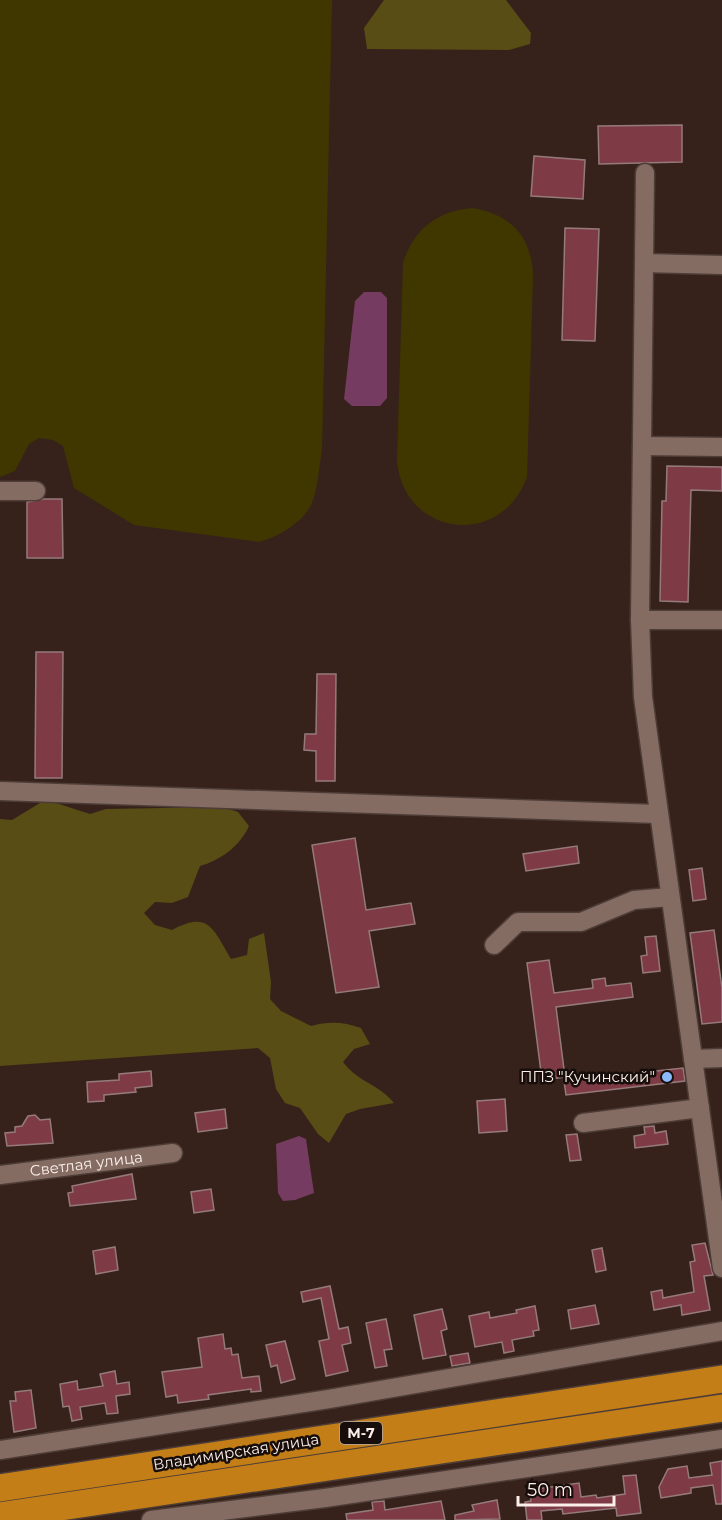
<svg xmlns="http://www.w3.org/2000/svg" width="722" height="1520" font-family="Montserrat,sans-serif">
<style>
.green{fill:#403700}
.forest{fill:#584d14}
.water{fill:#763b60}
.building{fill:#7f3b45;stroke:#957a7c;stroke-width:1.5}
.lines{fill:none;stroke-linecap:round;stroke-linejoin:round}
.minor-casing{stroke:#4e3d37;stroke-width:21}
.highway-casing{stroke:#4e3d37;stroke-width:30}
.minor{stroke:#846c63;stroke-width:18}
.highway{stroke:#c37e17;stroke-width:27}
.poi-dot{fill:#8bb9fc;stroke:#170e0b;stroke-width:2}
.labels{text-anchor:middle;stroke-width:5;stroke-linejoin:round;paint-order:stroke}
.shield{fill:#170e0b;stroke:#b7aba6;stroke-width:1.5}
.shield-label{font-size:14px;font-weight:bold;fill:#fceee9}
.poi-label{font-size:15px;fill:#fceee9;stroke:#170e0b;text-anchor:end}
.street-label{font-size:15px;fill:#fceee9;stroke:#170e0b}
</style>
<rect width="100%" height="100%" fill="#36221b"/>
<path class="green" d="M0,0H332L322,450C319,466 318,490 311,505C302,523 278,537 259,542L134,525L74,488L63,446L53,440L39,438L29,444L15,471L0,477Z
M472,208C512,214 533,239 533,278L527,477C501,549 404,537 397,461L403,263C414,229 437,211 472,208Z"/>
<path class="forest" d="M384,0H506L531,33L530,44L509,50L367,49L364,28Z
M40,803H56L90,814L106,809L222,807L238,812L249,826C240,846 221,860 200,866L188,897L172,903L155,902L144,913L155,925L172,930C209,910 213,929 231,959L247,955L249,939L264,933L271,982L270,999L281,1011L311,1026C330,1021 343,1022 361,1028L370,1044L354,1049L343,1062C359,1083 379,1084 394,1103L360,1109L346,1114L329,1143L318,1134L300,1108L285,1103L276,1089L270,1058L258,1048L0,1066V819L12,820Z"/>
<path class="water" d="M364,292H381L387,298V398L380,406H352L344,399L355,301Z
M299,1136L306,1139L314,1193L295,1200L283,1201L278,1193L276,1144Z"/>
<path class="building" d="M682,125V162L599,164L598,126Z
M534,156L585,160L583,199L531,196Z
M565,228L599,229L595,341L562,340Z
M667,466L722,467V491L691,490L688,602L660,601L662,501H666Z
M43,499H62L63,558H27V502Z
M36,652H63L62,778H35Z
M317,674H336L335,781H316V751L304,750L305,734H316Z
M355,838L366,910L411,903L415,924L369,931L379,987L336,993L312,845Z
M577,846L579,863L526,871L523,854Z
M702,868L706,899L693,901L689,870Z
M714,930L722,988V1022L702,1024L690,933Z
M656,936L660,971L643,973L641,956L647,955L645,937Z
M549,960L554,993L593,988L592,980L605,978L606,986L631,983L633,997L556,1007L565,1077L542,1080L527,963Z
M683,1068L685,1081L566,1095L564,1081Z
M151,1071L152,1086L135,1088L136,1092L104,1095V1101L88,1102L87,1082L119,1080V1074Z
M505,1099L507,1131L479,1133L477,1101Z
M225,1109L227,1128L198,1132L195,1113Z
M35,1115L40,1120L50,1119L53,1143L7,1146L5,1133L15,1132V1127L22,1126L28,1116Z
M654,1126L655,1133L666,1131L668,1144L635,1148L634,1136L645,1134L644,1127Z
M577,1134L581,1160L570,1161L566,1135Z
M132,1174L136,1199L70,1206L68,1193L73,1192L72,1186Z
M211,1189L214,1210L194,1213L191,1192Z
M705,1243L713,1275L704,1276L710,1310L682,1315L681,1305L654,1310L651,1292L662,1290L663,1298L694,1292L690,1262L695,1261L692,1245Z
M115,1247L118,1270L96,1274L93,1251Z
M602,1248L606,1270L596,1272L592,1250Z
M330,1286L339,1329L348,1327L351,1343L342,1345L348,1371L326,1376L319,1341L329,1339L321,1298L303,1302L301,1292Z
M595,1305L599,1324L571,1329L568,1310Z
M535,1306L539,1330L533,1331L534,1336L512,1340L514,1351L504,1353L502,1342L475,1347L469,1316L489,1312L490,1318L517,1313L516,1310Z
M442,1309L447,1329L441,1331L446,1355L423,1359L414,1315Z
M386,1319L392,1349L384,1350L387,1366L375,1368L366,1323Z
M223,1334L225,1349L231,1348L232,1355L238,1354L242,1378L259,1376L261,1391L251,1392V1389L208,1395L209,1399L178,1403L177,1395L166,1397L162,1372L202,1367L198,1338Z
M285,1341L295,1379L281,1383L277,1365L271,1367L266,1345Z
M468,1353L470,1363L452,1366L450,1356Z
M115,1371L117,1384L129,1382L130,1394L116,1396L118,1413L107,1414L105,1403L80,1407L82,1419L72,1421L69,1406L63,1407L60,1384L77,1381L78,1390L103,1386L100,1374Z
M31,1390L36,1428L14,1432L10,1401H16L15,1392Z
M722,1461V1504H716L713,1485L691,1488V1493L661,1498L659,1487L668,1469L687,1466L689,1478L712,1475L710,1463Z
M636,1475L641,1513L617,1516L616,1508L563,1514L562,1509L541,1511L542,1520H527L525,1502L531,1501L530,1490L579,1483L581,1497L596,1495L597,1498L625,1494L623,1476Z
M497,1500L500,1519L455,1520V1515L474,1511L472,1505Z
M384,1501L385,1510L441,1501L445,1520H347L346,1514L373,1510L372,1502Z"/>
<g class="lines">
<defs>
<g id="minor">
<path d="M645,173L640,620L643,697L722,1268"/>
<path d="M644,263L722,265"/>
<path d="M642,446L722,447"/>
<path d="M0,491H36"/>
<path d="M640,620H722"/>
<path d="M0,791L658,814"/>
<path d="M494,945L518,922H581L634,900L670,897"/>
<path d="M693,1059L722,1058"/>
<path d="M583,1123L700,1108"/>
<path id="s1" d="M0,1175L173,1153"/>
<path d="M0,1450L329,1399L722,1331"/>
<path d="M151,1520L325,1498L722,1439"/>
</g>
<path id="highway" d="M0,1488L722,1379
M0,1516L722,1408"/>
</defs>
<use href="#minor" class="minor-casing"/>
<use href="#highway" class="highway-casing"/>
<use href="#minor" class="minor"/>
<use href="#highway" class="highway"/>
</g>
<circle class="poi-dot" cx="667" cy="1077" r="6"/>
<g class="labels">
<rect class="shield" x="340" y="1422" width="42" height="22" rx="4.5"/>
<g class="shield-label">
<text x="361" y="1438">М-7</text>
</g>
<g class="poi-label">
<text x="655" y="1082">ППЗ "Кучинский"</text>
</g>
<g class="street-label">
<text dy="5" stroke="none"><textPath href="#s1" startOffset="87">Светлая улица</textPath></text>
<text transform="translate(236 1452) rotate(-9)" y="5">Владимирская улица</text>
</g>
</g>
<path d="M518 1496v9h96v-9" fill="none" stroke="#fceee9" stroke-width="3"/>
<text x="527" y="1496" font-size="18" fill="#fceee9" stroke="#170e0b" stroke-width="4.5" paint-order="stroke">50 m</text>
</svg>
